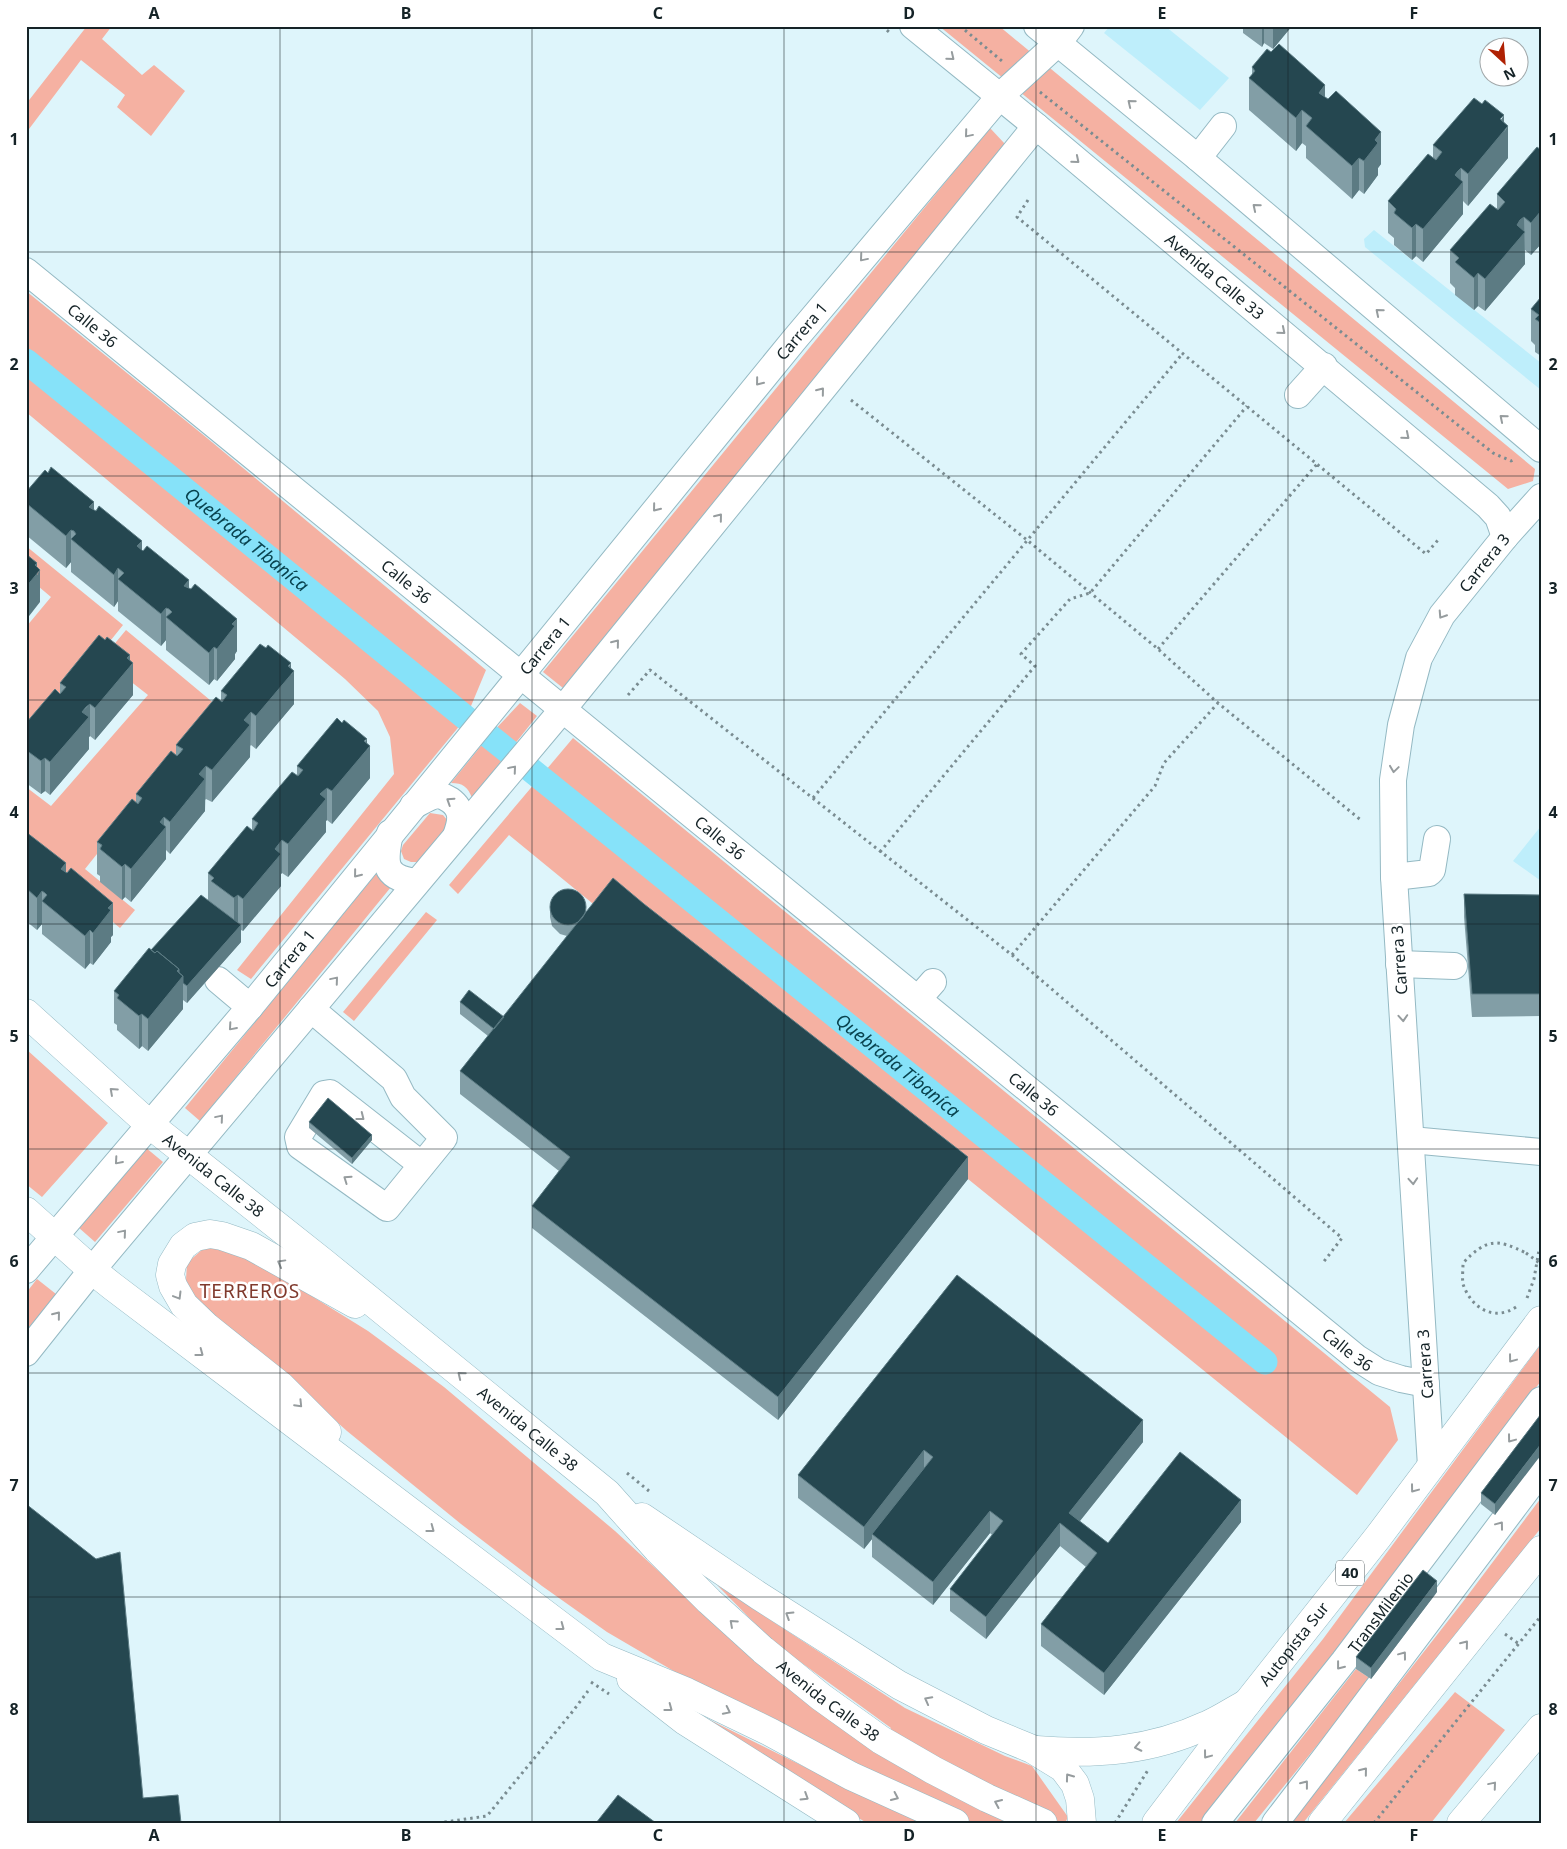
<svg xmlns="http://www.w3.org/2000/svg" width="1567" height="1849" font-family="'Noto Sans',sans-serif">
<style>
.built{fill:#beeefb}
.green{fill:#f5b1a2}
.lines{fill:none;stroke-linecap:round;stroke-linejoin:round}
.canal{stroke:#86e2f9;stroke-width:25}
.minor-casing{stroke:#94b9c3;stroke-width:28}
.major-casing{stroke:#94b9c3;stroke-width:29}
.highway-casing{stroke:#94b9c3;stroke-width:29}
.path{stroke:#7a8c91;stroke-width:3;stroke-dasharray:2.5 4;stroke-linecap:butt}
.minor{stroke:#fff;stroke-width:26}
.major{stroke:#fff;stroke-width:28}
.highway{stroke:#fff;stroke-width:28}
.path-bridge{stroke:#7a8c91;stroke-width:3;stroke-dasharray:2.5 4;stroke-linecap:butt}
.wall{fill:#829ea6}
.shaded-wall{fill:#5c7b83}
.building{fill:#254750;stroke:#5c7b83}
.oneway{stroke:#969c9e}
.grid{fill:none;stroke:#152327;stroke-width:1;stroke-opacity:0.55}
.labels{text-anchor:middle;stroke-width:5;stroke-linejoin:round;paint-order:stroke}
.shield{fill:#fff;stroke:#5b6568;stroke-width:1}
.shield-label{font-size:15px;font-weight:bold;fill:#152327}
.street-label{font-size:16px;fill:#152327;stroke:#fff}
.water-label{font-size:18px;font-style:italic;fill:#09434f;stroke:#fff}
.quarter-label{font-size:19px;letter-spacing:1px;fill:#803a2d;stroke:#fff}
.neatline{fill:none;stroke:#152327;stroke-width:2}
.grid-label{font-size:16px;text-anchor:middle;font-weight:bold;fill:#152327}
</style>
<rect width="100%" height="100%" fill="#def5fb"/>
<path class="built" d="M1110,26H1165L1229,78L1200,110L1104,33Z
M1374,230L1541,363V390L1365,247L1364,239Z
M1541,826V881L1513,861Z"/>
<path class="green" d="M87,26H112L102,39L142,75L154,65L185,91L151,136L117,107L125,95L81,60L26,133V104Z
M939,26H999L1535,469L1533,481L1508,489Z
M990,128L1005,144L563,688L543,672Z
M26,291L207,438L486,670L466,718L251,979L237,970L394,774L390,737L378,711L345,679L26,412Z
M26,546L123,625L26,746V627L51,597L26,576Z
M126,630L216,705L85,869L135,910L120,928L26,850V787L51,806L148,695L102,659Z
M520,703L537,716L472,798C468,787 463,783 451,783L489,736Z
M573,738L1390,1407L1398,1440L1357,1495L968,1179L603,912L509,835L458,894L449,885Z
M430,813L443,815L448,821L447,830L420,862H411L404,859L401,851L403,845Z
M376,874L391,887L200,1121L185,1108Z
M426,912L437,920L354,1021L343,1012Z
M26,1049L108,1123L42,1197L26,1184Z
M145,1147L163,1162L95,1242L78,1227Z
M226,1246L289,1282L368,1331L444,1387L615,1531L703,1612L875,1751L891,1728L773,1642L717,1585L905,1708L1005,1756L1032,1766L1068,1817L1065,1823H867L835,1804L702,1716L847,1788L677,1673L607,1632L542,1586L461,1524L347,1431L272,1364L195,1300L186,1280L187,1263L204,1248Z
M37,1279L56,1294L26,1331V1293Z
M1541,1344V1381L1334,1656L1202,1823H1176L1323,1639Z
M1541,1498V1528L1303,1823H1290L1462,1603Z
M1356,1669L1371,1679L1254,1823H1235Z
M1455,1692L1505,1730L1431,1823H1344Z"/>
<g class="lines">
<g class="canal">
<path id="s1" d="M26,361L466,718"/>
<path d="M489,736L509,752"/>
<path id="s2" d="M531,770L1265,1362"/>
</g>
<defs>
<g id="minor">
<path id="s3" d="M913,26L1036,126L1488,506L1498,517L1505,537"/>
<path d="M1037,26L1198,158L1541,449"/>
<path d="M1198,158L1223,126"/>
<path id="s4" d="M26,271L1357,1358L1379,1372L1401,1379L1426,1384"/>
<path d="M1298,395L1324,366"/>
<path d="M413,806C421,802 431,795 439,795C443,796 447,798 450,800C464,810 461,822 456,836"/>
<path d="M390,833C384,862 382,878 417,882"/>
<path d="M1394,877L1429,873L1432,870L1437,839"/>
<path d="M1399,964L1454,966"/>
<path d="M218,980L250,1007"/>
<path d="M918,999L933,982"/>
<path d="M311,1009L394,1079L403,1097L444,1138L387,1208L300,1146L298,1137L324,1094L330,1093L422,1165"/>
<path d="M1411,1140L1541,1152"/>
<path id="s5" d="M26,1270L250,1007L794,340L1000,96L1058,43L1071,26"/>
<path d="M26,1353L92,1270L563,709L1036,126"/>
<path id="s6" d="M1431,1466L1394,877L1393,780L1401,725L1419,658L1442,615L1505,537L1541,497"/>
<path id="s7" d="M1215,1823L1344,1661L1541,1400"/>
<path d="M1275,1823L1328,1754L1541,1471"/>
</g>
<g id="major">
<path id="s8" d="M26,1013L149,1124L323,1262L607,1493L657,1549L709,1601L763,1650L821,1697L881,1740L933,1770L987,1798L1043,1823"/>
<path d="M26,1211L92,1270L112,1286L602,1657L687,1692L770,1732L851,1776L955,1823"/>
<path d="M327,1432L281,1386L207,1327L184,1305L173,1286L170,1275L172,1264L183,1246L195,1237L210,1234L222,1236L251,1246L355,1304"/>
<path d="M642,1517L759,1596L899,1685L986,1730L1032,1749L1063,1768L1075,1784L1080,1799L1082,1823"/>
<path d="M631,1679L685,1721L846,1823"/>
<path d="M1036,1750C1096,1755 1151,1751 1207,1725C1221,1719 1234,1710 1247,1703"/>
<path d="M1461,1823L1541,1728"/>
</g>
<g id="highway">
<path id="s9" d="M1156,1823L1247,1703L1378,1537L1541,1320"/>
<path d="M1322,1823L1541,1550"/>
</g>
</defs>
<use href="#minor" class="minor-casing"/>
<use href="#major" class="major-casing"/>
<use href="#highway" class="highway-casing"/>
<path class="path" d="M882,26L889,32
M960,26L1002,61
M1040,92L1493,453L1511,461L1515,459
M1028,200L1017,217L1426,554L1438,540
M851,400L1027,540L1158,649L1218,703L1362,821
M1158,649L1317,464
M628,695L650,670L1012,955L1342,1238L1322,1264
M813,798L1183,353
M880,852L1035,666L1021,654L1070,599L1090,593L1247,406
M1012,955L1155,786L1164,763L1218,703
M1527,1298L1534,1279L1539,1250L1541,1251
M1516,1307C1494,1322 1471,1308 1463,1284C1462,1278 1463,1270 1463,1263C1486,1239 1496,1238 1526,1253
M627,1473L649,1491
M1505,1634L1519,1644
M591,1682L609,1694
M438,1823L487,1816L573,1711L588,1691
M1115,1823L1148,1770
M1374,1823L1541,1616"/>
<use href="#minor" class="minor"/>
<use href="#major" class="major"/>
<use href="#highway" class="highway"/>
<path class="path-bridge" d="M1526,1253L1541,1264"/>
</g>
<path class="wall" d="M1243,26H1292L1273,49L1264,43L1262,47L1243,33Z
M1252,67L1325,97L1381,164L1378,168V175L1364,194L1359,190L1352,199L1306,158V146L1302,143L1296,151L1249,110V78L1252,75Z
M1482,104L1504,122L1508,158L1468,206L1463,201V214L1423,262L1416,256L1412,260L1394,245V238L1388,233V201L1433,158V145Z
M1541,150V244L1531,255L1525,250V264L1485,311L1478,306L1474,310L1455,295V288L1450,283V250L1497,208V194Z
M1541,297V356L1535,352V345L1531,341V309Z
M26,492L94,510L189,589L237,651L235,654V659L217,681L214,679L209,685L166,650V640L161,646L118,611V601L114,607L71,572V562L66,568L26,535Z
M130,660L133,695L95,740L90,736L89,737V749L50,795L45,791L41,794L26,783V723L60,694V683Z
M291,668L294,704L256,749L251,745L250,746V757L212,802L206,799L205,800V811L170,854L166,850V859L131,902L125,897L122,900L100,882V876L97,874V842L136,803V794L176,755V745L221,701V691Z
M367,743L370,778L332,824L327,820L326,821V832L288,877L282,873L281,874V886L243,931L241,930V942L187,1003L183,1000V1009L148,1051L142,1046L139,1049L117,1030V1025L114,1023V991L151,950L208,900V873L252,830V819L297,776V766Z
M26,832L66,872L113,935L111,937V942L93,965L90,963L85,969L42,934V924L37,930L26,921Z
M1464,894L1541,895V1016L1472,1017L1464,917Z
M550,906L587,911L968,1179L778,1420L532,1228V1206L559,1171L460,1094V1071L488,1036L460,1014V1002L504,1017L567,936L560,934L552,926L550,917Z
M309,1122L372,1140L352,1164L309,1128Z
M957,1275L1143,1442L1080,1521L1108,1543L1241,1522L1104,1695L1041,1646V1624L1086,1567L1060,1546L986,1639L950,1611V1589L992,1535L990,1533L933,1605L872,1557V1539L864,1549L798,1498V1475Z
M1541,1414L1495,1515L1481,1504V1493Z
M1437,1592L1371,1679L1356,1669V1657Z"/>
<path class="shaded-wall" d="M1262,26H1264V43L1262,47Z
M1273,26H1292L1273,49Z
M1325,85V117L1319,93Z
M1302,110V143L1296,151V118Z
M1504,115V132L1508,126V158L1468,206V174Z
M1381,132V164L1378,168V175L1364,194V161L1375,140Z
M1359,158V190L1352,199V166Z
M1461,168V184L1463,182V214L1423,262V229L1458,171Z
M1541,211V244L1531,255V223Z
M1524,217L1525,264L1485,311V279L1517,225L1520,220Z
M1416,224V256L1412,260V228Z
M1478,273V306L1474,310V278Z
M94,502V534L89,507Z
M71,530V562L66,568V536Z
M142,541V573L137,546Z
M37,563V575L40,570V602L26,620V587L35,565Z
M118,568V601L114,607V575Z
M189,580V612L184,586Z
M166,608V640L161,646V614Z
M237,619V651L235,654V659L217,681V649L232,624Z
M214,647V679L209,685V653Z
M130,655V667L133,663V695L95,740V708L127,658Z
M291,663V675L294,671V704L256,749V716Z
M90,704V736L89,737V749L50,795V762L82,712Z
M251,712L250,757L212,802V770L244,720Z
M367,739V750L370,746V778L332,824V791Z
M45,758V791L41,794V761Z
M206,766L205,811L170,854V822L199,774Z
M327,788V820L326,821V832L288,877V844L320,794Z
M164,817V828L166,827V859L131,902V869L160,822Z
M282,840V873L281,874V886L243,931V899L275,849Z
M66,863V896L61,869Z
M125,864V897L122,900V867Z
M42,891V924L37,930V898Z
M238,895V927L234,930V898Z
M113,903V935L111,937V942L93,965V933L108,908Z
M241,925V942L187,1003V986Z
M90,930V963L85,969V936Z
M179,969L183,976V1009L148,1051V1019Z
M142,1014V1046L139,1049V1016Z
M372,1135V1140L352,1164V1158Z
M968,1157V1179L778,1420V1397Z
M1143,1420V1442L1071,1532L1069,1513Z
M1541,1444V1455L1495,1515V1504Z
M924,1450V1473L872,1534V1539L864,1549V1527Z
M1241,1500V1522L1104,1695V1673Z
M990,1511V1533L933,1605V1582Z
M1060,1523V1546L986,1639V1617Z
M1437,1581V1592L1371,1679V1668Z"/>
<path class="building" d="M1279,44L1325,85L1319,93L1328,99L1336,91L1381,132L1375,140L1378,143L1364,161L1359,158L1352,166L1306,126L1312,118L1302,110L1296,118L1249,78L1255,71L1252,67L1267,49L1271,52Z
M1474,98L1482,104L1485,100L1504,115L1500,119L1508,126L1468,174L1461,168L1458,171L1455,175L1463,182L1423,229L1416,224L1412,228L1394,213L1396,209L1388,201L1428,154L1436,160L1442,152L1433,145Z
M1537,147L1541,150V211L1531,223L1524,217L1520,220L1517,225L1525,232L1485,279L1478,273L1474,278L1455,262L1459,258L1450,250L1490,204L1498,210L1505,202L1497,194Z
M1541,297V323L1535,319L1539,315L1531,309Z
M51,467L94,502L89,507L96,511L99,506L142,541L137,546L143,551L147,546L189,580L184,586L191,589L195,584L237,619L232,624L235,626L217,649L214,647L209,653L166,617L172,612L169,609L166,608L161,614L118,579L124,573L118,568L114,575L71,539L76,534L74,531L71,530L66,536L26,503V497L28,495L26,492L45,470L48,473Z
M26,554L37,563L35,565L40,570L26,587Z
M99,635L105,640L107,637L130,655L127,658L133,663L95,708L90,704L86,707L82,712L89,717L50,762L45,758L41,761L26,750V723L55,689L60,694L66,687L60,683Z
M260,644L266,648L268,645L291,663L288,666L294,671L256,716L251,712L244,720L250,725L212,770L206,766L199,774L205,779L170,822L164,817L160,822L166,827L131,869L125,864L122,867L100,849L102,845L97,842L132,799L138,804L142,798L136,794L171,751L177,756L180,753L183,749L176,745L216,697L222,702L227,695L221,691Z
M337,718L342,723L344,720L367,739L364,741L370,746L332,791L327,788L320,794L326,799L288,844L282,840L275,849L281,854L243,899L238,895L234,898L211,881L214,878L208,873L247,826L253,831L258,823L252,819L292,772L298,776L303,770L297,766Z
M26,832L66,863L61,869L67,873L71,868L113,903L108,908L111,910L93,933L90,930L85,936L42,901L47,895L45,893L42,891L37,898L26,888Z
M613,878L644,904L968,1157L778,1397L532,1206L570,1157L460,1071Z
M550 907a18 18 0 1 1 36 0a18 18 0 1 1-36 0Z
M1464,894L1541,895V994H1472Z
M201,895L241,925L187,986L183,983V976L179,973V969L157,951L155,953L151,950Z
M149,948L155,953L157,951L179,969L177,971L183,976L148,1019L142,1014L139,1016L117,998L119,995L114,991Z
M469,990L504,1017L494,1029L460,1002Z
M328,1098L372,1135L352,1158L309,1122Z
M957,1275L1143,1420L1069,1513L1108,1543L1180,1452L1241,1500L1104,1673L1041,1624L1097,1553L1060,1523L986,1617L950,1589L1003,1521L990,1511L933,1582L872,1534L933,1457L924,1450L864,1527L798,1475Z
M1541,1414V1444L1495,1504L1481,1493Z
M26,1504L96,1559L120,1552L143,1798L178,1795L181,1823H26Z
M1423,1570L1437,1581L1371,1668L1356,1657Z
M618,1795L656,1823H596Z"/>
<defs><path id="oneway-chevron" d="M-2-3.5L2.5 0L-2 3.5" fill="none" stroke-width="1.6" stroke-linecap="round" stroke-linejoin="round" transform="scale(1.25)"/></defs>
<g class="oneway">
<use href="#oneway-chevron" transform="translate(951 57) rotate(39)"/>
<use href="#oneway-chevron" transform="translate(1131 103) rotate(-141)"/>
<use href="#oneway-chevron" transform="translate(968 134) rotate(130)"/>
<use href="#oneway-chevron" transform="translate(1076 160) rotate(40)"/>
<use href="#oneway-chevron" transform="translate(1256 207) rotate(-140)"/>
<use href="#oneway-chevron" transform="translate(863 258) rotate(130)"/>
<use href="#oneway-chevron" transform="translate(1379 312) rotate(-140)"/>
<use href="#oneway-chevron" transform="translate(1282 331) rotate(40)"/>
<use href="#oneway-chevron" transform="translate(759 382) rotate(129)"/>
<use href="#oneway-chevron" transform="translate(821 391) rotate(-51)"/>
<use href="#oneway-chevron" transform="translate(1503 418) rotate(-140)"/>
<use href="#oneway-chevron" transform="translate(1406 436) rotate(40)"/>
<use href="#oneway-chevron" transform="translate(656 508) rotate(129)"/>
<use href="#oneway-chevron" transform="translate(719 517) rotate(-51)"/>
<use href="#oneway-chevron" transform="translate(1442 615) rotate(123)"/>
<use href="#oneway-chevron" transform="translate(616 643) rotate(-51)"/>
<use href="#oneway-chevron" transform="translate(513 769) rotate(-50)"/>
<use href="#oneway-chevron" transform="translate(1394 769) rotate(98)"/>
<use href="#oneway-chevron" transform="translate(450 801) rotate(-147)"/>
<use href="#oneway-chevron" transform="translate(357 874) rotate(129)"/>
<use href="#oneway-chevron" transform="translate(335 980) rotate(-50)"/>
<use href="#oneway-chevron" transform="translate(1403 1018) rotate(86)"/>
<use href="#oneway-chevron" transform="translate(232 1027) rotate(131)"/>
<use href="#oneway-chevron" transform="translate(113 1091) rotate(-138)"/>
<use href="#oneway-chevron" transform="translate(361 1117) rotate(38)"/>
<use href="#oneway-chevron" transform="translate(220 1118) rotate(-50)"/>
<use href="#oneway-chevron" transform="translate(118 1161) rotate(131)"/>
<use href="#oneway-chevron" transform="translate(347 1179) rotate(-145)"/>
<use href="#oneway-chevron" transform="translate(1413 1181) rotate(86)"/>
<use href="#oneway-chevron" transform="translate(123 1233) rotate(-50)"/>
<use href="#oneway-chevron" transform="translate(281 1263) rotate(-151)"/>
<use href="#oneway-chevron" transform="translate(178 1296) rotate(59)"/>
<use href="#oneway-chevron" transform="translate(57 1315) rotate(-51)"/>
<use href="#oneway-chevron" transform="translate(200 1353) rotate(37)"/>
<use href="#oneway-chevron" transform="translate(1512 1359) rotate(127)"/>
<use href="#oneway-chevron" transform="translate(461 1375) rotate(-141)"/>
<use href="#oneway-chevron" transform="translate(299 1404) rotate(46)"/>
<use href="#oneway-chevron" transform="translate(1511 1439) rotate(127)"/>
<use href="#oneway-chevron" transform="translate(1414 1489) rotate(127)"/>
<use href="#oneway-chevron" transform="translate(1500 1525) rotate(-53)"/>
<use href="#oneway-chevron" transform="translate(431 1529) rotate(37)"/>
<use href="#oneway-chevron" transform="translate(789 1615) rotate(-148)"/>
<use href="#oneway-chevron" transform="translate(733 1623) rotate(-138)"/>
<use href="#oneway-chevron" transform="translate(561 1627) rotate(37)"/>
<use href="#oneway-chevron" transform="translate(1465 1644) rotate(-51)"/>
<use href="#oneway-chevron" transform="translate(1403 1655) rotate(-53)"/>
<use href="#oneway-chevron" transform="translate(1340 1666) rotate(128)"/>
<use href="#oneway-chevron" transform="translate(928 1700) rotate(-152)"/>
<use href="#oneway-chevron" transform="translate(669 1708) rotate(37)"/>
<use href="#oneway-chevron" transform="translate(727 1711) rotate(26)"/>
<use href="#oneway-chevron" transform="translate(1138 1747) rotate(168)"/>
<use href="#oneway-chevron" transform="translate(1207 1755) rotate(127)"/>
<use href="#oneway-chevron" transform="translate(1364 1771) rotate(-51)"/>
<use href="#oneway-chevron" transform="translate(1069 1777) rotate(-126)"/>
<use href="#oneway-chevron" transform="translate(1305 1784) rotate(-52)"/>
<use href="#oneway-chevron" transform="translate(1493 1785) rotate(-50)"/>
<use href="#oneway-chevron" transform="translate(805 1797) rotate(32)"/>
<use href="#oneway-chevron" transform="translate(895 1797) rotate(25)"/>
<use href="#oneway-chevron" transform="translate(998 1803) rotate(-156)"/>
</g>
<path class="grid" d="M280,26V1823M532,26V1823M784,26V1823M1036,26V1823M1288,26V1823M26,252H1541M26,476H1541M26,700H1541M26,924H1541M26,1149H1541M26,1373H1541M26,1597H1541"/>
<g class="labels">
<rect class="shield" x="1336" y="1560.5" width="28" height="25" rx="4"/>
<g class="shield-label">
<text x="1350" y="1578">40</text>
</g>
<g class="street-label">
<text dy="6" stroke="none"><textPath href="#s3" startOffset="392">Avenida Calle 33</textPath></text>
<text dy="6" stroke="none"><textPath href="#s4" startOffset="86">Calle 36</textPath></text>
<text dy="6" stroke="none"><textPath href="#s5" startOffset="1218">Carrera 1</textPath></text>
<text dy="6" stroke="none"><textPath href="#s6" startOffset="928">Carrera 3</textPath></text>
<text dy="6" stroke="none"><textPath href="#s4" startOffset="491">Calle 36</textPath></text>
<text dy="6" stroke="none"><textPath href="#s5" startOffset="812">Carrera 1</textPath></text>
<text dy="6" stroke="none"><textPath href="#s4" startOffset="896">Calle 36</textPath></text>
<text dy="6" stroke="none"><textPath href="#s5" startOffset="408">Carrera 1</textPath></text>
<text transform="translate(1399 960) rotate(-94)" y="6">Carrera 3</text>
<text dy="6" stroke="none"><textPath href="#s4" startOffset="1301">Calle 36</textPath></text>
<text dy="6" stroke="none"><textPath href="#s8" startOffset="248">Avenida Calle 38</textPath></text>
<text dy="6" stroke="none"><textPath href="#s4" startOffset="1706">Calle 36</textPath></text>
<text transform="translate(1425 1364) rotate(-94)" y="6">Carrera 3</text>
<text dy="6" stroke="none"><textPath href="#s8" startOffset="652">Avenida Calle 38</textPath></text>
<text dy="6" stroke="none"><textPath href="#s7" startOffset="268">TransMilenio</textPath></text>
<text dy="6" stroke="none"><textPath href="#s9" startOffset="226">Autopista Sur</textPath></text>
<text dy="6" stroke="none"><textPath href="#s8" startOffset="1058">Avenida Calle 38</textPath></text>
</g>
<g class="water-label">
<text dy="6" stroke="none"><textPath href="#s1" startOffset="284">Quebrada Tibaníca</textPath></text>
<text dy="6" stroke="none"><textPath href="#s2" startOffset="471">Quebrada Tibaníca</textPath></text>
</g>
<g class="quarter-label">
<text x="250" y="1298">TERREROS</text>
</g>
</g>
<rect width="1567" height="1849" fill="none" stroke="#ffffff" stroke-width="55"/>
<g transform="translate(1504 62) rotate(154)"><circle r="24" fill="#ffffff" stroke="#a1a7a9"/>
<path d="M0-4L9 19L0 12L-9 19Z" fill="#af2103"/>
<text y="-8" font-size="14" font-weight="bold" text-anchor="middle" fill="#152327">N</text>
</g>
<rect x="28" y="28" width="1512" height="1794" class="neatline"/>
<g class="grid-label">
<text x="154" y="19">A</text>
<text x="406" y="19">B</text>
<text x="658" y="19">C</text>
<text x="909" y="19">D</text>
<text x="1162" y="19">E</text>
<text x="1414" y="19">F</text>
<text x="14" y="145">1</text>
<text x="1553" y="145">1</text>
<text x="14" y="370">2</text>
<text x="1553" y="370">2</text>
<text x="14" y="594">3</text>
<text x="1553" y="594">3</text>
<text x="14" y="818">4</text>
<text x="1553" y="818">4</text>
<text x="14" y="1042">5</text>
<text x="1553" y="1042">5</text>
<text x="14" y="1267">6</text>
<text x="1553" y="1267">6</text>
<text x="14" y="1491">7</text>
<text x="1553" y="1491">7</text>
<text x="14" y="1715">8</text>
<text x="1553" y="1715">8</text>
<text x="154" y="1841">A</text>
<text x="406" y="1841">B</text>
<text x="658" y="1841">C</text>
<text x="909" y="1841">D</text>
<text x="1162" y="1841">E</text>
<text x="1414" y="1841">F</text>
</g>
</svg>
